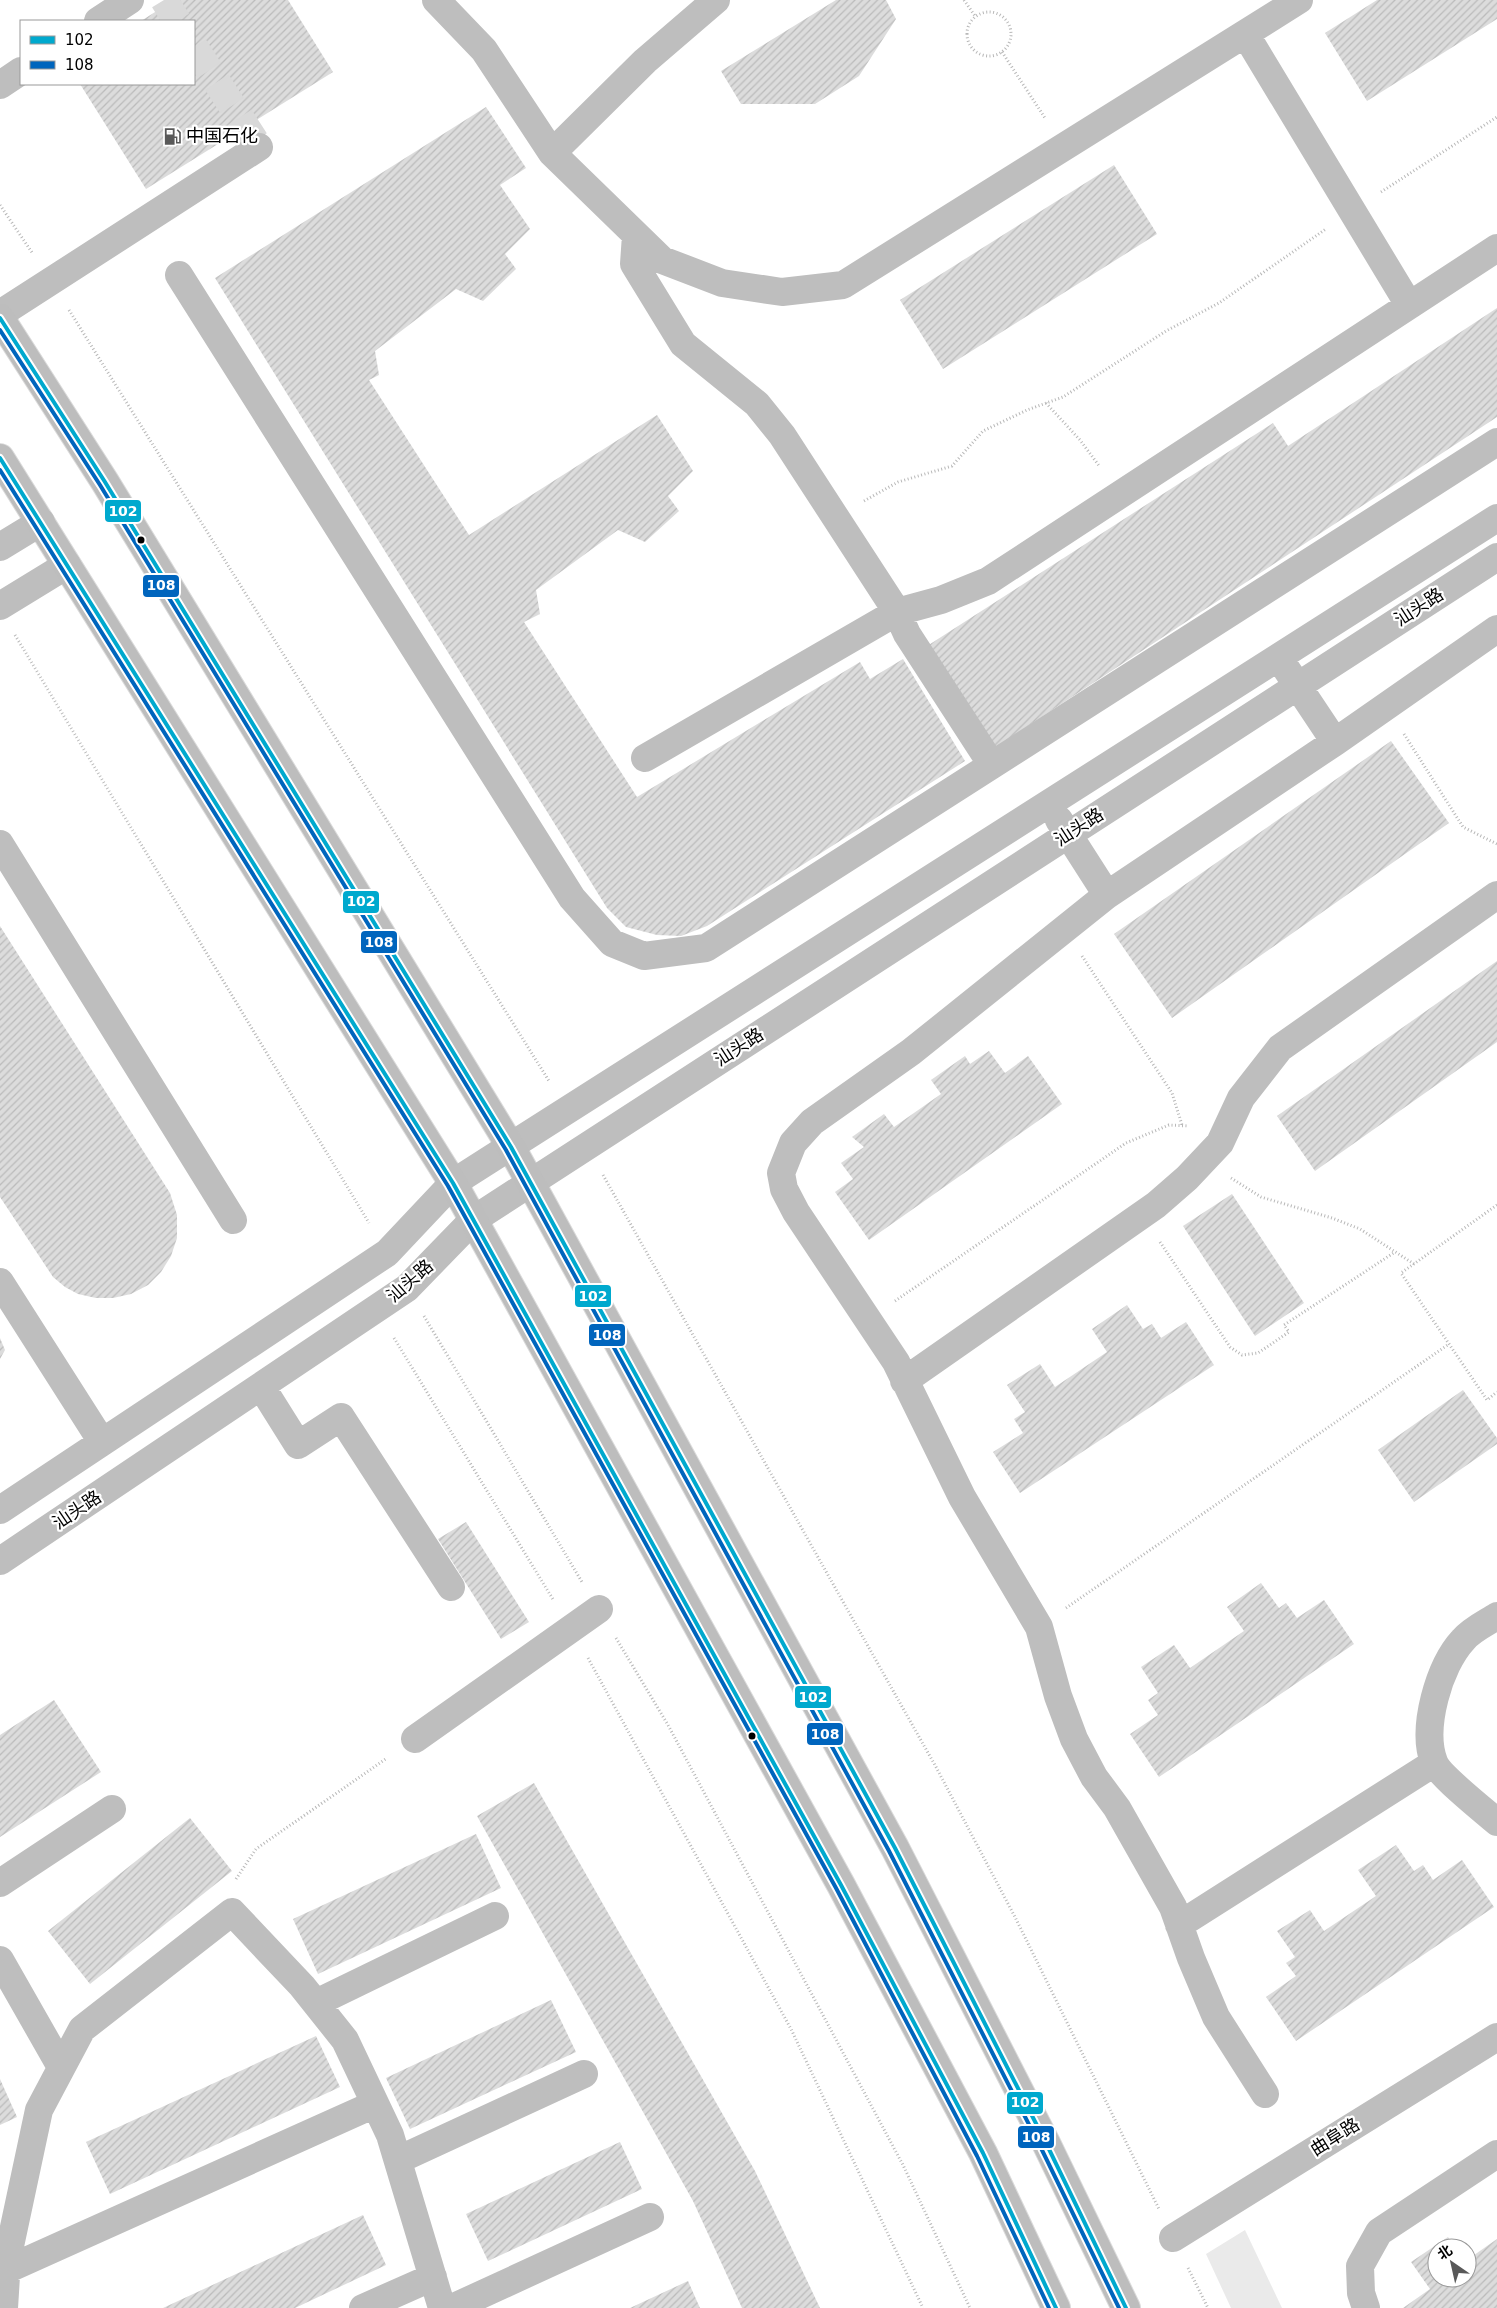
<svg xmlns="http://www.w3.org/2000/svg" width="1497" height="2308" font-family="'DejaVu Sans','Noto Sans SC',sans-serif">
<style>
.grass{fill:#eaeaea}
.building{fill:url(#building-hatch)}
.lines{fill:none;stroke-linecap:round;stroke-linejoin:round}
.minor-tunnel{stroke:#d9d9d9;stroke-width:28;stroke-dasharray:28 14;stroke-linecap:butt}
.major-casing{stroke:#dbdbdb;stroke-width:30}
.path{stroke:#b8b8b8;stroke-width:3;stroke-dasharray:1 2.5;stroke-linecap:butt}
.minor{stroke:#bebebe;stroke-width:28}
.major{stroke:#bdbdbd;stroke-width:28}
.bus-1-casing{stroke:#fff;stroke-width:8}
.bus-2-casing{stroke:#fff;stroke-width:8}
.bus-1{stroke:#00a9ce;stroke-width:4}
.bus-2{stroke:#0065bd;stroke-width:4}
.bus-dot{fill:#000;stroke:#fff;stroke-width:2}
.labels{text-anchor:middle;stroke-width:4.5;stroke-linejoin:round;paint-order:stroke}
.poi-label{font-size:18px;fill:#000;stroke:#fff;text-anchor:start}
.street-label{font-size:18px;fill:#000;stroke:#fff}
.line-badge{stroke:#fff;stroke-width:2}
.badge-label{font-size:14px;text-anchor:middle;font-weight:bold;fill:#fff}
</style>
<defs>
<pattern id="building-hatch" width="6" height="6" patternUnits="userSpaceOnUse" patternTransform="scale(1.25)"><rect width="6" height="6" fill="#dcdcdc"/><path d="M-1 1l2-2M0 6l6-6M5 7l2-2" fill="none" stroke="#bbb"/></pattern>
</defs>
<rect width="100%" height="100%" fill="#fff"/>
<path class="grass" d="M1245,2230L1282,2308H1231L1206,2254Z"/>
<path class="building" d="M174,0H288L333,72L146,189L80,84H194V21H141Z
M836,0H886L896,19L859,76L815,104H741L721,71Z
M1377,0H1497V19L1367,101L1325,33Z
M486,107L526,168L500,185L530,229L505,254L516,269L483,301L456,289L375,351L379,375L369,380L469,535L657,415L693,471L668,496L679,511L645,542L618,530L536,590L540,614L524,622L637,797L860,662L870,679L903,659L965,761L707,926L681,936L657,935L626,927L607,908L215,278Z
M1114,165L1157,234L943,369L900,300Z
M1497,308V417L990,751L924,648L1273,423L1288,446Z
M1391,741L1449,823L1172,1018L1114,934Z
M0,926L170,1193L177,1215V1238L171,1256L161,1272L148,1285L131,1294L113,1298H96L78,1294L65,1287L53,1277L0,1197Z
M1497,961V1042L1315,1171L1277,1116Z
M989,1051L1005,1073L1028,1056L1062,1104L869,1240L835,1192L853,1179L841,1163L864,1147L852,1137L884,1114L894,1127L941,1094L931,1080L965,1056L970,1064Z
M1232,1194L1304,1303L1255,1336L1183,1226Z
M1127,1305L1143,1329L1152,1324L1161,1338L1186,1322L1214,1365L1020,1493L993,1452L1023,1433L1014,1419L1025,1412L1007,1385L1040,1364L1055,1387L1107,1352L1092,1329Z
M0,1338L5,1350L0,1359Z
M1463,1390L1497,1438V1444L1414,1502L1378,1450Z
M466,1522L529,1622L501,1639L438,1539Z
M1261,1583L1279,1608L1286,1603L1297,1618L1324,1600L1354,1644L1159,1777L1130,1734L1158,1715L1148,1700L1158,1693L1141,1667L1174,1645L1190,1668L1244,1631L1227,1607Z
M54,1700L101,1772L0,1837V1735Z
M534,1783L755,2171L820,2308H742L693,2201L477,1816Z
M190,1818L232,1871L90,1984L48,1931Z
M476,1834L501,1888L318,1974L293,1919Z
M1396,1845L1414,1871L1423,1865L1433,1880L1462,1860L1494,1907L1296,2041L1266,1997L1296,1976L1286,1963L1295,1957L1277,1931L1310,1910L1324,1931L1376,1896L1358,1870Z
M551,2000L576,2052L410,2129L386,2078Z
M316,2036L340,2087L110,2194L86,2142Z
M0,2079L17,2117L0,2125Z
M620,2142L642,2189L488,2261L466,2214Z
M363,2215L386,2265L295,2308H163Z
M1448,2237L1455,2248H1437V2278H1467V2260L1497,2239V2308H1403L1430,2289L1411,2262Z
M688,2281L700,2308H630Z"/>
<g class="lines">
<path class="minor-tunnel" d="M164,0L177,21
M194,47L259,147"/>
<defs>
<path id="major" d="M0,318L105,482L511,1147L895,1848L1046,2143L1126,2308
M0,458L453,1183L841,1885L983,2153L1056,2308"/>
</defs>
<use href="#major" class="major-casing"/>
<path class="path" d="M964,0L975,16
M967 34a22 22 0 1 1 44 0a22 22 0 1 1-44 0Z
M1002,52L1045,118
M1381,192L1497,117
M0,205L33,254
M69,310L549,1081
M1046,403L1080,440L1100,467
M864,501L898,482L952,466L983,431L1027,410L1063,397L1166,331L1219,303L1326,229
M15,635L369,1223
M1404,734L1463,827L1497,844
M1082,956L1172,1093L1182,1125
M603,1175L936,1767L1015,1917L1159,2209
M1231,1178L1261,1197L1332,1218L1360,1229L1414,1264
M1497,1205L1401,1273L1487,1400L1497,1392
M1160,1242L1230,1347L1242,1355L1258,1353L1289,1332L1284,1325L1395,1252
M895,1301L1126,1143L1169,1125L1189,1126
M424,1316L582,1582
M394,1338L554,1601
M1066,1608L1449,1344
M616,1638L668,1725L903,2165L970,2308
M588,1658L791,2029L923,2308
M236,1879L256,1849L387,1758
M1188,2268L1208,2308"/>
<path class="minor" d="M436,0L484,50L552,153L662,260L722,283L782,292L843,285L1299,0
M98,21L130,0
M1246,35L1409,305
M0,85L21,71
M552,153L645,61L716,0
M636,235L634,264L683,344L757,404L782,435L897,612L907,634L992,765
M179,275L572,898L612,943L644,956L706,948L1497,442
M0,314L259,147
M0,547L41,522
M0,606L67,565
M1287,670L1335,742
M645,758L897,612L941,600L988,581L1497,248
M1059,820L1107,895
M0,844L233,1220
M0,1282L102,1442
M904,1381L1156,1205L1187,1178L1220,1143L1241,1098L1280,1048L1497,895
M261,1386L298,1445L341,1417L451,1587
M0,1510L387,1253L453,1183L1497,518
M0,1561L407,1288L473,1220L1497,557
M1497,1616C1486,1623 1471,1630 1463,1640C1439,1666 1421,1728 1434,1762C1438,1774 1485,1812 1497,1822
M415,1739L599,1609
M0,1883L112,1809
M1179,1925L1434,1763
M0,1960L61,2067
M316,2003L495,1916
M1265,2094L1216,2017L1191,1958L1173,1907L1117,1808L1094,1777L1074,1739L1058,1696L1039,1627L962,1497L896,1362L796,1212L784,1189L781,1173L793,1143L812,1122L911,1052L1107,895L1335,742L1497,629
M398,2160L584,2074
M1173,2238L1497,2037
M6,2270L375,2104
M4,2308L7,2260L39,2110L82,2029L232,1912L302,1986L345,2040L390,2135L442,2308
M363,2308L433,2277
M452,2308L650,2217
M1366,2308L1361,2293L1360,2266L1379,2232L1497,2154"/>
<use href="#major" class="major"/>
<defs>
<path id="bus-1" d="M0,318L105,482L511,1147L895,1848L1046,2143L1126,2308
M0,458L453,1183L841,1885L983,2153L1056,2308"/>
<path id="bus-2" d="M0,330L100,485L506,1150L889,1851L1040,2146L1119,2308
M0,470L448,1186L836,1888L977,2156L1049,2308"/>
</defs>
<use href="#bus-1" class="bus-1-casing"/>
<use href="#bus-2" class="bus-2-casing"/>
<use href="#bus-1" class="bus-1"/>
<use href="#bus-2" class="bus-2"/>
</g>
<defs>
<symbol id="fuel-bare" viewBox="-9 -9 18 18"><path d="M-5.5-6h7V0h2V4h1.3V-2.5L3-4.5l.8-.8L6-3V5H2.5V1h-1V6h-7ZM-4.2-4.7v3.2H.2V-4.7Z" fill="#595959" stroke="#fff" stroke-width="2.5" paint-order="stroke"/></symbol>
</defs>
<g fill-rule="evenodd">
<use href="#fuel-bare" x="160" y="124" width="25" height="25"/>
</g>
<g class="bus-dot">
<circle cx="141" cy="540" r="4.5"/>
<circle cx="752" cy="1736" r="4.5"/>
</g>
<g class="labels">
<g class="poi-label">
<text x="186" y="142">中国石化</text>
</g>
<g class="street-label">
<text transform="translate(1419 607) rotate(-33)" y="6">汕头路</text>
<text transform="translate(1079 827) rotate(-33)" y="6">汕头路</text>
<text transform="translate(739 1047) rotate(-33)" y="6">汕头路</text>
<text transform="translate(410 1281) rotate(-41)" y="6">汕头路</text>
<text transform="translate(77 1510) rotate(-34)" y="6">汕头路</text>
<text transform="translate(1335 2137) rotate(-32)" y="6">曲阜路</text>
</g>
</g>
<g class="line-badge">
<rect x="104" y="499" width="38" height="24" rx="5" fill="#00a9ce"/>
<rect x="142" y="574" width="38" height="24" rx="5" fill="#0065bd"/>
<rect x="342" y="890" width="38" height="24" rx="5" fill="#00a9ce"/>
<rect x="360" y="930" width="38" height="24" rx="5" fill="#0065bd"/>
<rect x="574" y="1284" width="38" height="24" rx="5" fill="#00a9ce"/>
<rect x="588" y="1323" width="38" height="24" rx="5" fill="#0065bd"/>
<rect x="794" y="1685" width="38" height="24" rx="5" fill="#00a9ce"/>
<rect x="806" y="1722" width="38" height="24" rx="5" fill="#0065bd"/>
<rect x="1006" y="2091" width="38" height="24" rx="5" fill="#00a9ce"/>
<rect x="1017" y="2125" width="38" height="24" rx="5" fill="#0065bd"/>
</g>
<g class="badge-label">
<text x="123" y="516">102</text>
<text x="161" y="590">108</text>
<text x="361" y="906">102</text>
<text x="379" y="947">108</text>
<text x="593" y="1301">102</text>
<text x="607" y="1340">108</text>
<text x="813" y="1702">102</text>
<text x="825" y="1739">108</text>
<text x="1025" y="2107">102</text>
<text x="1036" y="2142">108</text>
</g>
<rect x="20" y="20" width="175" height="65" fill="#ffffff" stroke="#999999"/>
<rect x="30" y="36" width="25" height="8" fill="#00a9ce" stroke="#999999"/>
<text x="65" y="45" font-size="15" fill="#000000">102</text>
<rect x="30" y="61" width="25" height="8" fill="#0065bd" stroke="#999999"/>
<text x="65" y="70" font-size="15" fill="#000000">108</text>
<g transform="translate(1452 2263) rotate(326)"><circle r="24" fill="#ffffff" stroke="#999999"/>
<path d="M0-4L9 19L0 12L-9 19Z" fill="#595959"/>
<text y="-8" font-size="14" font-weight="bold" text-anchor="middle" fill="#000000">北</text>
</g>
</svg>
